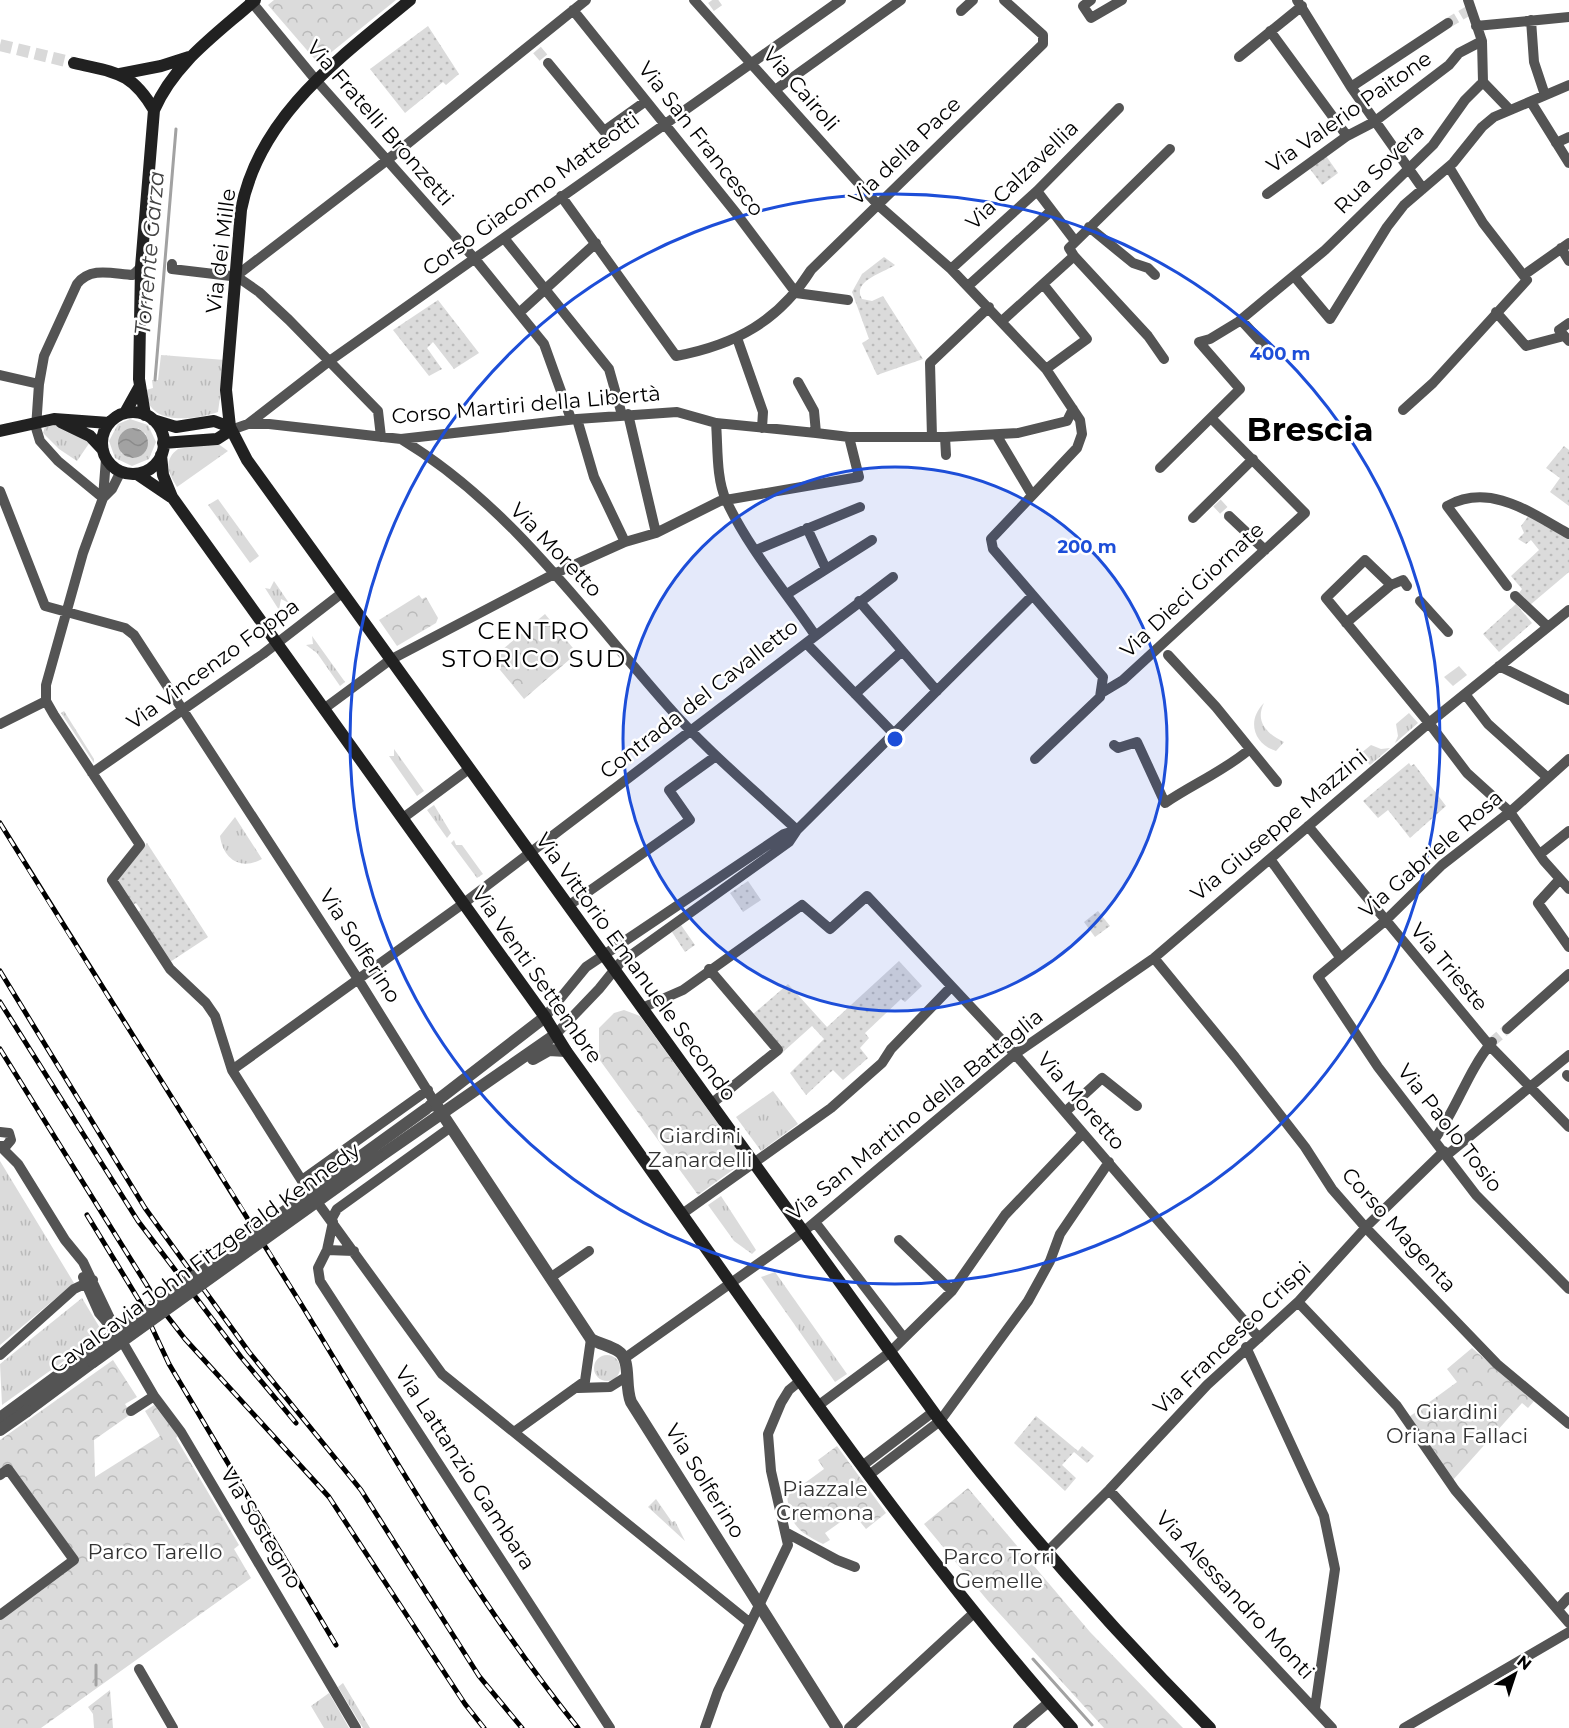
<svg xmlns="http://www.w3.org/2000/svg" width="1569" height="1728" font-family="Montserrat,sans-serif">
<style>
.grass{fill:url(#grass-tufts);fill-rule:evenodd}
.park{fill:url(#park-crowns)}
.garden{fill:url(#garden-dots)}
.water{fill:url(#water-waves)}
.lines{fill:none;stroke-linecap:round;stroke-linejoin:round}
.stream{stroke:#a2a2a2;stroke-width:3}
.minor-tunnel{stroke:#d9d9d9;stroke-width:10;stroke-dasharray:10 5;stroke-linecap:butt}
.secondary-tunnel{stroke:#d9d9d9;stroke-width:12;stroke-dasharray:12 6;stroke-linecap:butt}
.minor{stroke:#545454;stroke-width:10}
.tertiary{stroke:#545454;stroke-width:12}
.secondary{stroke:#212121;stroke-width:12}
.rail-casing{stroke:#000;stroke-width:5}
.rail{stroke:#fff;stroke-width:3;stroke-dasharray:9;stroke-linecap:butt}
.tertiary-bridge{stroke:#545454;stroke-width:12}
.ring{fill:none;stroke:#1d4ed8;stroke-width:3}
.labels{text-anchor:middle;stroke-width:5;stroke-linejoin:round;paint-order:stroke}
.street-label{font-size:21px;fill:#000;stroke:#fff}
.park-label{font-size:21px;fill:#323232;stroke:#fff}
.water-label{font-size:22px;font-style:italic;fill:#434343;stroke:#fff}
.quarter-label{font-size:24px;letter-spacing:1.5px;fill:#000;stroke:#fff}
.town-label{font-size:33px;font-weight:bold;fill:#000;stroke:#fff}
.centre{fill:#1d4ed8;stroke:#fff;stroke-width:3}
.ring-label{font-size:18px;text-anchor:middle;font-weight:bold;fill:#1d4ed8;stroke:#fff;stroke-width:5;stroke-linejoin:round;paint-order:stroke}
</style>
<defs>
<pattern id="grass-tufts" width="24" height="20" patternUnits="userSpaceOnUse" patternTransform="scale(1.5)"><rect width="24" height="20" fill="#dbdbdb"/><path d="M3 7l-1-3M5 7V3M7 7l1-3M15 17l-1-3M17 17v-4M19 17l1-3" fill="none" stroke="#bababa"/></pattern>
<pattern id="park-crowns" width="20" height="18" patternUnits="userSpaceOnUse" patternTransform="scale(1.5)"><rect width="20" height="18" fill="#dbdbdb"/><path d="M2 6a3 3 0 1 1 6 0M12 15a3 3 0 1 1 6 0" fill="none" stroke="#bababa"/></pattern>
<pattern id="garden-dots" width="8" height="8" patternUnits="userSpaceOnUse" patternTransform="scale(1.5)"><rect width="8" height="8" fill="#dbdbdb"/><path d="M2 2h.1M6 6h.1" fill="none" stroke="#bababa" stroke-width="1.8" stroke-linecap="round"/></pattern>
<pattern id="water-waves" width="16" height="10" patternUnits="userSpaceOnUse" patternTransform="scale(1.5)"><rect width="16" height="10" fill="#a2a2a2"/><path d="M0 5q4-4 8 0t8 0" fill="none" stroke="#8a8a8a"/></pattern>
</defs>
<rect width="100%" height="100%" fill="#fff"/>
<path class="grass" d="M161,355L225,360L218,412C195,420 146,427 146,390L153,388L152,380H158Z
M130,419L148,425L156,442L149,459L132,466L115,458L109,441L118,424ZM138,428L146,434L147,449L140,456L130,458L121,453Z
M56,425L86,436L90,442L77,461L59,449L43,433L45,427Z
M217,443L228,451L177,487C168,473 163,460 178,449Z
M218,499L259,556L250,563L208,505Z
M274,581L289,603L281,599L279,610L265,588L270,589Z
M312,636L345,682L340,686L317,653L306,645L313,644Z
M1459,666L1467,675L1453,686L1444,677Z
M1264,703C1254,723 1269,735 1284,742L1276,751C1254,744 1246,721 1264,703Z
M64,711L94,759V763L61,713Z
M1409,713L1418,723L1395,743L1398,736L1396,724Z
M1371,745L1381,749L1390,748L1370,765L1360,754Z
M394,749L424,791L417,796L389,756H394Z
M434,805L451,833L447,838L427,810Z
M235,817L262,859C241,871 223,859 220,836Z
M454,840L456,845H462L483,874L477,878L451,843Z
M773,1091L798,1124L761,1151L736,1117Z
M0,1161L74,1283L0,1345Z
M721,1196L756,1250L752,1254L734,1241L708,1205Z
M775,1272L847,1374L835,1382L761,1277Z
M82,1298L103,1333L2,1405L0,1364Z
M594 1368a13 13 0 1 1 26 0a13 13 0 1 1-26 0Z
M656,1499L672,1522L675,1521L685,1541L648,1507Z
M343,1683L370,1728H363L338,1687Z
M329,1693L349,1728H324L311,1706Z"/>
<path class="park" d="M274,0H396L318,63L268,5Z
M419,595L422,599L426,597L438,618L436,623L397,646L379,620Z
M545,614L577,653L524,699L491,659Z
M624,1010L640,1016L745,1161L698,1195L599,1059V1028L614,1013Z
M1472,1348L1534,1401L1528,1408L1522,1403L1453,1480L1409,1417L1457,1382L1447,1369Z
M113,1360L137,1397L125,1404L131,1414L94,1440L95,1477L160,1436L145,1411L154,1405L178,1436L176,1438L239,1545L234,1549L251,1578L41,1728H0V1618L79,1561L13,1471L0,1481V1440Z
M837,1446L886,1513L866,1529L853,1513L825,1533L830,1540L823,1544C797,1531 791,1526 787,1496L824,1469L818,1460Z
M968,1488L1090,1632L1183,1728H1104L988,1601L924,1524Z
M110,1690L113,1728H94L93,1714L88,1707Z"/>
<path class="garden" d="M428,26L459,74L446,85L443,82L405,113L370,69Z
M1324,153L1338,173L1322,185L1307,165Z
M884,257L895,265C885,272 851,281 862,299L872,301L883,296L923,359L877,375L862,343L869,339L852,292L862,274Z
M438,300L479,353L454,369L433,342L427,348L442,369L429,376L393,330Z
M1564,446L1569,450V506L1550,492L1560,478L1546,468Z
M1529,515L1569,537V572L1530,605L1519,593L1522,589L1511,576L1539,550L1531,540L1526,544L1518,539L1524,533L1521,526Z
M1516,604L1532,623L1499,652L1483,634Z
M1409,763L1411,766L1414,764L1446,806L1410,838L1388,810L1378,818L1363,801Z
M147,843L208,937L170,962L138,912L141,910L136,903L133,905L117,879Z
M748,881L761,900L743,912L730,893Z
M1098,911L1110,926L1095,937L1084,922Z
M681,925L695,945L685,952L672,932Z
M899,961L922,986L905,1002L901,999L865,1033L869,1038L860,1048L868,1058L843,1080L833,1070L806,1095L790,1073L824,1039L812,1026L783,1052L752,1015L788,984L827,1027Z
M1036,1416L1078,1451L1082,1446L1094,1456L1087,1463L1074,1452L1062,1465L1076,1478L1065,1491L1014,1443Z"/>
<path class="water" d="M118 443a15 15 0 1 1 30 0a15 15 0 1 1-30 0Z"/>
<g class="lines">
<path class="stream" d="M155,380L176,129
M1033,1659L1092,1725
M96,1685V1665"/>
<path class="minor-tunnel" d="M711,7L721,0
M1448,23L1468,11
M537,50L548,63
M1217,503L1229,516
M1492,1042L1507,1029"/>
<path class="secondary-tunnel" d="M0,45L74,63"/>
<path class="minor" d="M250,0L315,79L475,259L544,344L571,419
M694,0L878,205L951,269L1046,369L1080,420L1082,434L1077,448L991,539L993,549L1103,677L1100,697L1035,759
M1091,0L1083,6L1091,18L1122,0
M1297,0L1351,87L1423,189
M1468,0L1482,41L1483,82L1510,110
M573,10L736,213L796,293
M961,11L973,0
M1531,20L1534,62L1545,95
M1476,26L1569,17
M1270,31L1347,136
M1239,57L1302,6
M548,63L604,131L646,101
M1351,87L1448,23
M775,90L901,0
M1531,102L1569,163
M1556,143L1569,137
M1037,191L1075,241
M1267,194L1347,136L1374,122L1449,65L1459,53L1482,41
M561,196L676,356C735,345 779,321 811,270L1043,44V35L1004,0
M1089,227L1133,263L1148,268L1155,275
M504,238L609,369L622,415
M1561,248L1569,261
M1074,256L1148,336L1164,359
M172,264V269L231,276
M951,269L1037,191L1119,108
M1524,275L1569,243
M1294,276L1330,319L1387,227L1404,205L1453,163L1482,127L1494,117L1569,85
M1043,284L1087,339L1046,369
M968,286L1051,211
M796,293L848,300
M1496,312L1526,346L1564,336
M519,313L596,243
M1241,320L1263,344
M1002,321L1074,256L1069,248L1170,149
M737,338L763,412L762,428
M1569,341L1559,330L1569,323
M0,375L39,384
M798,382L814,411L816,433
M1403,410L1433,383L1527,280L1483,223L1449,167
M628,414L656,533
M577,419L594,477L625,542
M716,423C718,447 716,478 726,500C748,548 786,592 815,635
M248,424L328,362L841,0
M231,430L248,424H269L401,439L577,419L677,412L716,423L816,433L849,437H945L1018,433L1067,421L1073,409
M997,436L1032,495
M381,437L378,411L289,320L259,292L236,276L386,161L586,0
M932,437L930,363L989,307
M945,437L946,455
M401,439C509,504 584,611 666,704C706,750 753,789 797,830
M106,459L103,498L83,553L46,685V701L54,715L140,845L112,880L170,969L206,1003L215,1016L232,1070L304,1184L442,1374L750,1623
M1160,468L1240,389L1199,342L1210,339L1238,322L1325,250L1433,145L1465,100L1483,82
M0,491L45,606L125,628L134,635L358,979L435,1103
M103,498L58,461L40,441L36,428L39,384L44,356L77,284C91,266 113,274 133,275L141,267
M103,498L112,489L121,471
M1229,516L1265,550
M1193,518L1253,459
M807,528L826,569
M756,550L860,507
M1391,585L1365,560L1326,598L1429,723L1467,773L1510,812L1544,861L1569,889
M1507,586L1447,506C1490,482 1531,513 1569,534
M787,594L872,540
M1515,596L1548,627
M859,601L937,691
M1420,601L1448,632
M1346,623L1391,585L1403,580L1407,586
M806,643L894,734
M1168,655L1216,707L1277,782
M1499,666L1569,700
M1103,692L1123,680L1305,513L1212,419
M855,694L901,652
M1465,694L1488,724L1548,778
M325,708L390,660L556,573L625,542L656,533L720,501L859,477L849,437
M0,724L46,701
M1114,745L1118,748L1137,742L1165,803C1193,784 1224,771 1250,749
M1569,759L1510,812L1442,865L1385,921L1318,977L1378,1067L1476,1195L1569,1289
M92,773L263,654L342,593
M403,818L469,769
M1308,826L1489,1045L1569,1127
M1540,854L1569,831
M1270,859L1340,957
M1560,879L1538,903L1569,947
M568,906L690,820L669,790L716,756
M1154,958L1235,1057L1305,1147L1332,1189L1366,1228L1497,1364L1569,1424
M709,969L778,1050L711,1104
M642,1008L683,990L802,905L830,929L867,896L1015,1054L1259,1338
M545,1017L586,967L784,834L797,830
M1507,1029L1569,974
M555,1035L599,989L620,963L789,842L797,830L1032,596
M232,1070L464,903L893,577
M1567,1075L1569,1077
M1065,1112L1102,1078L1137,1106
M0,1132L9,1133L11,1140L6,1146H0
M1434,1140C1457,1109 1467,1072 1492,1042
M1,1147L18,1164L65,1240L83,1262L115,1329L154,1396L181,1432L356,1728
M1447,1155L1569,1055
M302,1180L428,1090
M682,1214L831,1108L882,1063L891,1049L951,987
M331,1220L337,1209L451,1127
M333,1222L327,1250L318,1268L320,1281L610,1728
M815,1222L904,1338
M899,1240L952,1291
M327,1250L354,1251
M83,1277L99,1313L110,1326
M550,1278L589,1251
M1298,1302L1397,1406L1455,1490L1569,1623
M1246,1347L1324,1516L1335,1569L1315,1708
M0,1355L74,1289L93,1280
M625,1358L803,1232L1015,1054L1154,958L1429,723L1569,610
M578,1388L610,1387L626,1377
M819,1405L889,1353L952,1291L1005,1215L1083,1133
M131,1411L154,1396
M514,1432L585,1381L591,1339
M862,1466L933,1412
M0,1475L8,1469L74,1560L0,1615
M869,1475L940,1421L1028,1301L1050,1261L1060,1234L1109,1162
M1109,1490L1332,1728
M785,1532L837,1560L855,1567
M1047,1552L1109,1490L1207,1385L1298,1302L1368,1225L1444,1151
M1558,1609L1569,1597
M139,1669L173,1728
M705,1728L718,1691L788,1545L771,1471L768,1434L781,1403L789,1390L800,1381
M849,1728L975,1612
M1018,1728L1049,1702
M1404,1728L1569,1632"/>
<path class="tertiary" d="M533,1059L549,1050L566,1051
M435,1103L591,1339C600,1344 610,1346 618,1351C632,1360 624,1385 631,1402L837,1728
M430,1106L545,1017
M379,1157L555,1035
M27,1411L93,1362
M0,1418L87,1354"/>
<path class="secondary" d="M410,0C340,58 259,115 241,210L226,390L230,427L247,460L940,1421C1024,1529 1114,1631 1210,1728
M74,63C116,73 131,71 154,110
M120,74L161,66L189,57
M102 443a31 31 0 1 1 62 0a31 31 0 1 1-62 0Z
M125,413L140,386
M145,415L139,379L141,267L154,110C175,62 217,34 255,0
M153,420L176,427L214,421L230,427
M61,422L90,436L103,450
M0,431L54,419L109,423
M163,443L217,439L231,430
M161,455L163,475L172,497L545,1017L566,1051C731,1279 885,1517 1072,1728
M137,474L171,497"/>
<defs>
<path id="rail" d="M0,823C99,984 202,1143 301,1304C389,1448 472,1596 578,1728
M0,971L145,1208L249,1352L361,1490L479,1676L522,1728
M0,1002L138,1221L241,1357L296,1423
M0,1049L161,1308L185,1339L329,1497L465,1704L484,1728
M87,1215L140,1302L169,1364L336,1645"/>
</defs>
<use href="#rail" class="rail-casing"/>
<use href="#rail" class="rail"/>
<path class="tertiary-bridge" d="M87,1354L426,1109
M93,1362L379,1157
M0,1430L27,1411"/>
</g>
<circle cx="895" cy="739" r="272" fill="#1d4ed8" fill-opacity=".12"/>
<g class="ring">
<circle cx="895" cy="739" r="272"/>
<circle cx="895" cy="739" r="545"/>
</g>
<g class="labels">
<g class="street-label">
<text transform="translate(801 89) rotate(49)" y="7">Via Cairoli</text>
<text transform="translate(1349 112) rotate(-35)" y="7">Via Valerio Paitone</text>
<text transform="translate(380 123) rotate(49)" y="7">Via Fratelli Bronzetti</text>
<text transform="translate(701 139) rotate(52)" y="7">Via San Francesco</text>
<text transform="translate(905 151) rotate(-44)" y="7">Via della Pace</text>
<text transform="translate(1379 169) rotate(-45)" y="7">Rua Sovera</text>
<text transform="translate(1022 175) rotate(-44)" y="7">Via Calzavellia</text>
<text transform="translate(531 194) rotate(-36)" y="7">Corso Giacomo Matteotti</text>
<text transform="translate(221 251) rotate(-83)" y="7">Via dei Mille</text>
<text transform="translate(526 405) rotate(-5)" y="7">Corso Martiri della Libertà</text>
<text transform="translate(556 550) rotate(46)" y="7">Via Moretto</text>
<text transform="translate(1192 590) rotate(-43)" y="7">Via Dieci Giornate</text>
<text transform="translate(213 664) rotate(-36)" y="7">Via Vincenzo Foppa</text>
<text transform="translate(699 699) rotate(-38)" y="7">Contrada del Cavalletto</text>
<text transform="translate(1279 825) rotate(-40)" y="7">Via Giuseppe Mazzini</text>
<text transform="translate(1431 854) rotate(-41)" y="7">Via Gabriele Rosa</text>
<text transform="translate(360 946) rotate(57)" y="7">Via Solferino</text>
<text transform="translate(636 967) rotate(54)" y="7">Via Vittorio Emanuele Secondo</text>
<text transform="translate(1449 967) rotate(50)" y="7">Via Trieste</text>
<text transform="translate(537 975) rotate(55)" y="7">Via Venti Settembre</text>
<text transform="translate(1081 1101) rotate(49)" y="7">Via Moretto</text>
<text transform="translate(915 1115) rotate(-39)" y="7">Via San Martino della Battaglia</text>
<text transform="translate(1450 1128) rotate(52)" y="7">Via Paolo Tosio</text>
<text transform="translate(1399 1230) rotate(48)" y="7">Corso Magenta</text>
<text transform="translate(205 1258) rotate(-36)" y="7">Cavalcavia John Fitzgerald Kennedy</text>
<text transform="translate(1232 1338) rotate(-44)" y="7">Via Francesco Crispi</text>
<text transform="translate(465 1468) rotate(57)" y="7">Via Lattanzio Gambara</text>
<text transform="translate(705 1481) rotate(58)" y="7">Via Solferino</text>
<text transform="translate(261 1528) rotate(59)" y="7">Via Sostegno</text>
<text transform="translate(1235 1595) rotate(47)" y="7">Via Alessandro Monti</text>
</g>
<g class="park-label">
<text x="700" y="1143">Giardini<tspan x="700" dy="24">Zanardelli</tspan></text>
<text x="1457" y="1419">Giardini<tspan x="1457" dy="24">Oriana Fallaci</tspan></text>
<text x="825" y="1496">Piazzale<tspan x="825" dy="24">Cremona</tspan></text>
<text x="155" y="1559">Parco Tarello</text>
<text x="999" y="1564">Parco Torri<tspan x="999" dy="24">Gemelle</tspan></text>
</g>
<g class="water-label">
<text transform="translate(149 253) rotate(-85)" y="8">Torrente Garza</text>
</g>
<g class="quarter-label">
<text x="534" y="639">CENTRO<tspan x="534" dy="28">STORICO SUD</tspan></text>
</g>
<g class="town-label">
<text x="1310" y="441">Brescia</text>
</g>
</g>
<circle cx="895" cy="739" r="9" class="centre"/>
<g class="ring-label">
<text x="1280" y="360">400 m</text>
<text x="1087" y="553">200 m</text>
</g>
<g transform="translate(1515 1674) rotate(39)" stroke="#ffffff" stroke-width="4.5" paint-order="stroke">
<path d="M0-4.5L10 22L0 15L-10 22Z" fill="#000000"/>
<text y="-9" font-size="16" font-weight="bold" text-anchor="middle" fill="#000000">N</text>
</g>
</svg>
